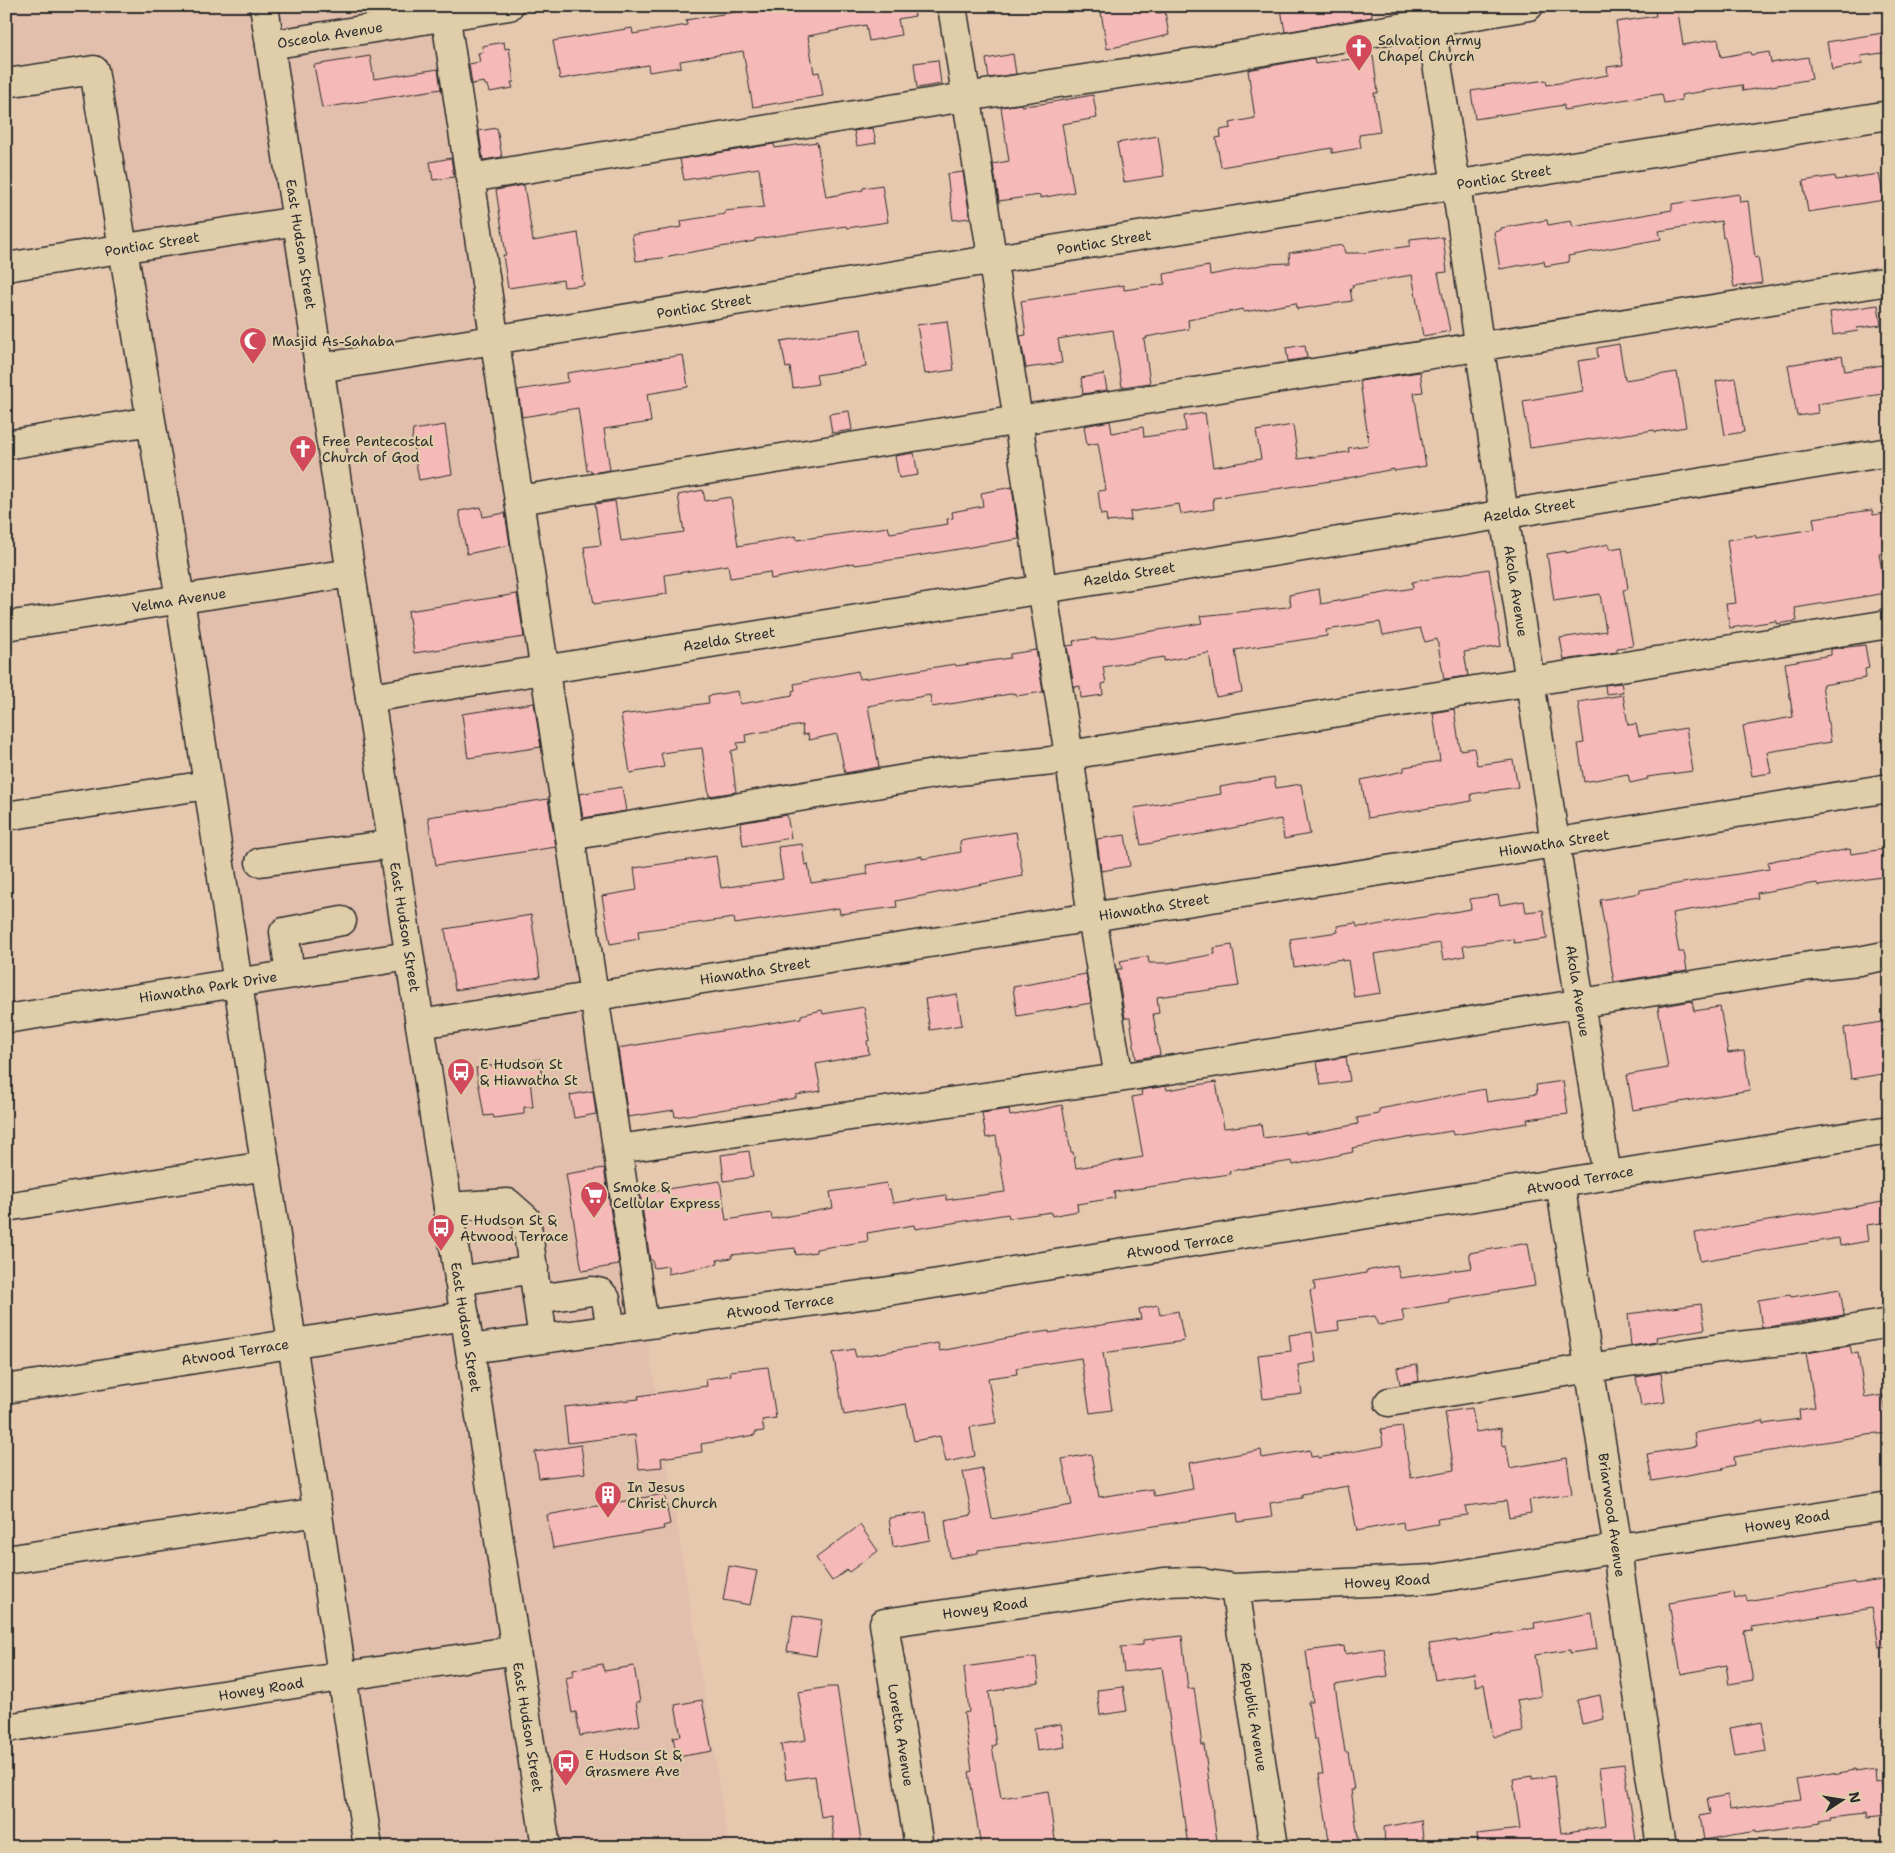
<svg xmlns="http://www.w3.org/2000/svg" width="1895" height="1853" font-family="'Shantell Sans',sans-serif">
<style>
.built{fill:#e2beac}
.building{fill:#f5b9b7;stroke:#2b2b2b}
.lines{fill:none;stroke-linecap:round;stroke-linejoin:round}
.minor-casing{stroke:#2b2b2b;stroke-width:31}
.major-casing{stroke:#2b2b2b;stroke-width:31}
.minor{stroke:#e0ceab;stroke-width:28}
.major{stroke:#e0ceab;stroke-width:28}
.labels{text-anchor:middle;stroke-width:4.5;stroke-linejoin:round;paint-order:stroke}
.street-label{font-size:14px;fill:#2b2b2b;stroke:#e0ceab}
.poi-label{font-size:14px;fill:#2b2b2b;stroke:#e0ceab;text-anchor:start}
</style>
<rect width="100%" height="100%" fill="#e6c8af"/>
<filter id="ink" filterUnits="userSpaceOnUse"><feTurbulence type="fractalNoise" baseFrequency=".02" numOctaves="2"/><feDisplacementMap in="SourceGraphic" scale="10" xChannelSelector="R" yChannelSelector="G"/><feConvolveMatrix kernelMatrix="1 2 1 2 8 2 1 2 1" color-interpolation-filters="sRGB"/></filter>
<g filter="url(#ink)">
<path class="built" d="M6,6H453L647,1338L729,1847H368L124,247L85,54L6,66Z"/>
<path class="building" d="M771,6H914L915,16L898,19L901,35L869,41L866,25L808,36L814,73L819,72L823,96L753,107L743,51L680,61L681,67L649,72L648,65L560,79L553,41L632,28L633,34L687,25L686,20Z
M1100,6H1157V13L1165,12L1169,35L1107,49Z
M1295,6H1371L1372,17L1285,32L1281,9Z
M1654,6H1677L1683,45L1718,39L1721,57L1750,52L1751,55L1769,52L1771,63L1808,57L1812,79L1743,91L1742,85L1681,95L1682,100L1664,103L1662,94L1595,104V105L1564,110V105L1475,119L1471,91L1546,80L1547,85L1608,75L1607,67L1623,65L1616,22L1656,16Z
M1889,32V52L1861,56L1862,64L1832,70L1827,42Z
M504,42L505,49L509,48L514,82H511L513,88L489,92L487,85H485L484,82L472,84L469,64L480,62L478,53L483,52L482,46Z
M1013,54L1016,74L989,78L986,59Z
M370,56L374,79L438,69L441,89L322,108L314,65Z
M1373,56L1378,93H1374L1380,132L1359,135L1361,148L1332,153V148L1221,167L1216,138L1221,137L1220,130L1231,128L1230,123L1255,118L1248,70L1314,58L1315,64Z
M938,60L941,84L917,88L914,63Z
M1093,95L1097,118L1062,124L1074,192L1040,198V195L999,201L993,164L1009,161L1001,107L1021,104L1022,106L1041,104Z
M497,128L502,157L483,160L479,131Z
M873,128L876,143L857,146L854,131Z
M1158,136L1164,176L1124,182L1117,143Z
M817,142L826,197L863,190V188L882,185L888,222L847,228L846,226L755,239V241L669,256L670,257L636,261L632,235L682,227L681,221L725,214V211L764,207L759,168L684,180L680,159L774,144L775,148Z
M451,158L454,177L433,180L430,162Z
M963,172L970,218L953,220L947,174Z
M1879,174L1884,200L1808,212L1803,181L1835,176L1836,180Z
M524,185L533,241L578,233L584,276H582L584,285L564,287L563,280L508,288L503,255H506L496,190Z
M1739,194L1740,202L1748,201L1755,258L1758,257L1762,283L1734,287L1725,237L1723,238L1721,221L1659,231L1661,239L1568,256L1569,262L1545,266L1544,261L1500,269L1494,232L1501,230V228L1547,220L1548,225L1571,221L1573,227L1672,210V204Z
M1429,237L1430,239L1443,237L1447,272L1438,273L1450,331L1423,336L1412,275L1352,285L1353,288H1350L1352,301L1297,309L1296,303L1244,312L1243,309L1188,320L1189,329L1146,337L1147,339H1144L1150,383L1122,387L1113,330L1058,339L1062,363L1026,368L1020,336L1026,335L1021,301L1124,285V290L1165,284L1164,274L1209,266L1210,275L1267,264L1290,263L1289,253L1322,248L1343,245L1345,253H1363L1382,250L1410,246V239Z
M1878,305L1881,325L1857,328L1858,331L1833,335L1830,312Z
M947,321L954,370L925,374L917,325Z
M861,329L866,367L816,375L818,384L793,388L790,367L786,368L781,341Z
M1619,344L1625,380L1677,372L1686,427L1655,432L1654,430L1530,448L1523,401L1583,391L1578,361L1598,358L1597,348Z
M1305,345L1307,358L1288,361L1286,348Z
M683,355L688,387L647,394L651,422L604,429L610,470L591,473V470L587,471L578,408L522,417L518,390L568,382L567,373Z
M1842,356L1845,371L1889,364V393L1817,404L1818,413L1797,416L1788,365Z
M1420,372L1423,392L1414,393L1426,466L1394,471V469L1338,480L1213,498L1214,509L1181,514L1179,504L1130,512L1131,520L1107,522L1106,514L1101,515L1098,491L1106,490L1098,443L1087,445L1084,426L1110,421L1112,433L1143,427L1144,437L1186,431L1184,416L1205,413L1213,467L1261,459L1256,431L1293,425L1298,459L1349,452L1348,448L1369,445L1360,381Z
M1104,374L1107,390L1083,394L1081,378Z
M1735,378L1744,432L1725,435L1716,381Z
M849,411L852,430L832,433L829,414Z
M445,425L452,474L419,480L412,439L413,430Z
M914,453L918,475L899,478L895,456Z
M1012,487L1019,539L905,558L855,565L854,563L771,579L770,572L730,578L728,565L665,575L667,594L594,604L584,547L601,545L595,504L615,501L621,541L684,532L678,495L703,490L705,501L731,497L738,546L796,536L797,540L888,527L890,533L948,524L947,519L953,518L952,512L983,506L981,493Z
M481,507L483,517L505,513L510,545L467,554L459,511Z
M1872,510L1873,515L1889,512V553L1879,554L1886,593L1795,608L1797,621L1776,624V621L1730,628L1726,604L1736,603L1727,540L1755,535L1756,538L1815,529L1813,518Z
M1609,544L1610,549L1622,547L1628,589L1623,590L1633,646L1617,648V652L1564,660L1560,638L1606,631L1600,594L1554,601L1547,554L1566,551V553Z
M1489,569L1501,646L1464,652L1468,676L1444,679L1437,639L1425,642L1420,628L1383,635L1380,622L1326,630L1327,636L1235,650L1242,692L1216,697L1209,653L1164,661V657L1103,667L1106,683L1102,684L1103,695L1081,698L1080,686L1074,687L1067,646L1074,645L1073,641L1096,638V640L1202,623L1200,616L1287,607L1291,605L1289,595L1319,589L1321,604L1413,588L1412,582Z
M517,594L524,637L414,653L408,611Z
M1865,645L1869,668L1865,669L1866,678L1822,685L1831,742L1767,752L1771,773L1752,776L1743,726L1793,717L1785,663L1831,655V649Z
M1036,650L1043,692L1016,696V693L932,707L930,695L868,706L879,767L845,773L837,734L809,740L808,734L803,735L802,725L745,735L746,742L737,743L738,749L731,751L736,792L709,796L702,748L661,753L664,767L630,773L621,715L709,703L708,696L738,691L740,704L793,695L792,691L795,690L794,684L858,671L859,679L868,678L955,664L956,666L1010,658V654Z
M1621,683L1623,692L1606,694L1605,685Z
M1623,695L1628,725L1636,724L1639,736L1686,728L1693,771L1647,777L1648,779L1630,783L1628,774L1584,782L1578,744L1584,743L1578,702Z
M534,703L541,747L468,758L462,714Z
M1454,709L1460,750L1474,748L1477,765L1513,760L1518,787L1471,794L1472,801L1368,818L1361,780L1404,771V767L1440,761L1433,713Z
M1274,777L1276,788L1301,784L1310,834L1284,839L1281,819L1141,845L1134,808L1221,794L1220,787Z
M622,787L626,811L583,818L579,794Z
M548,799L556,847L436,865L428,817Z
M787,815L791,838L743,846L740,823Z
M1016,832L1023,876L896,901L897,907L840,914L839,908L735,924L734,918L697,923L638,931L639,939L610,944L602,896L637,890L634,868L716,856L721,888L783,879L778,847L802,844L805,865L808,864L811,883L868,874L866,865L922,856V859L961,852L960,841Z
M1125,835L1130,866L1101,871L1097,839Z
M1850,849L1851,854L1885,849L1889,876L1818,886L1817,883L1757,893L1758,898L1672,913L1679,952H1684L1687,970L1614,982L1600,900L1640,893V890L1769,869L1768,862L1781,859L1807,857Z
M1498,895L1500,905L1524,901L1526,912L1543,910L1547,939L1514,943L1513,939L1463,946L1465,956L1443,960L1440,943L1374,954L1381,993L1354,997L1348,960L1342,961V959L1294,967L1290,939L1338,932L1337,926L1356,923L1357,927L1370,926L1471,909L1470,899Z
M531,915L540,977L455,990L445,929Z
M1232,945L1239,986L1157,997L1159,1013L1153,1014L1160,1055L1136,1059L1130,1018H1125L1117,969H1122L1120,961L1148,956L1149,963H1168L1215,954L1214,948Z
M1086,974L1091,1003L1017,1016L1013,987Z
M957,994L962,1025L930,1030L925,999Z
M1692,1001L1694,1011L1720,1007L1728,1053L1744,1051L1750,1090L1633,1110L1627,1075L1668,1068L1658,1007Z
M864,1007L870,1040L867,1041L869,1054L816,1064L821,1091L796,1095V1098L675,1117L674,1110L628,1117L618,1048L801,1018V1015L822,1010L823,1014Z
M1889,1021V1073L1851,1079L1844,1028Z
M1346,1057L1350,1081L1321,1085L1317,1062Z
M540,1059L542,1078L530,1080L533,1107H524V1114L494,1118L493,1115L484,1116L476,1068Z
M1563,1081L1568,1114L1527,1119L1528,1123L1453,1135L1452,1131L1407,1138L1352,1148L1353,1152L1293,1165L1292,1161L1229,1171L1230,1174L1182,1181V1182L1114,1192L1115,1198L1077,1204L1078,1211L1052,1216L1051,1212L1009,1218L1008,1214L915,1229L914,1225L867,1233L868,1241L816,1249V1252L796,1255L795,1248L731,1255L732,1258L717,1260L718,1264L668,1274V1266L654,1268L652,1260H650L640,1193L720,1181L726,1220L771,1213L772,1219L833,1208L830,1192L886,1183L888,1190H890L893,1203L946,1195V1200L1005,1192L996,1136L986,1138L982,1113L1009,1109L1010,1116L1062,1105L1071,1152H1073L1076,1168L1143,1157L1132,1097L1142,1095L1141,1090L1166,1086L1167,1090L1216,1082L1224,1128L1261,1124L1263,1138L1306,1132V1134L1358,1124L1357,1118L1379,1114V1109L1485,1089L1487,1102L1537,1094L1536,1085Z
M593,1091L596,1114L574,1118L570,1095Z
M749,1151L753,1177L724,1181L721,1155Z
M604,1168L619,1265L582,1271L566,1174Z
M1889,1201V1222L1866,1225L1868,1241L1840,1246L1839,1238L1700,1261L1695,1233Z
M1528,1243L1535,1286L1449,1299V1302L1402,1310L1404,1321L1379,1325L1375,1316L1338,1321L1339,1330L1317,1333L1310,1291L1315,1290L1314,1282L1366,1273V1271L1397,1265L1400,1278L1472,1268L1469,1253Z
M1840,1289L1844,1315L1762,1328L1758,1300L1790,1295L1791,1297Z
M1701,1304L1705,1329L1656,1337L1657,1342L1631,1346L1628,1314Z
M1158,1305L1160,1315L1178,1311L1184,1341L1103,1353L1112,1410L1090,1413L1081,1358L1016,1368L1017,1374L988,1378L996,1423L970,1427L975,1456L946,1462L940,1436L914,1441L906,1404L844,1415L833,1353L854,1349L856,1357L938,1343L940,1351L1029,1334L1049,1331V1333L1141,1319L1139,1309Z
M1312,1332L1316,1362L1298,1365L1302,1394L1263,1399L1258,1355L1291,1351L1289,1335Z
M1850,1346L1852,1354L1858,1353L1865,1398L1883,1395L1889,1433L1867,1435L1734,1457L1735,1465L1722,1468L1723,1469L1652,1481L1647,1454L1696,1446L1694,1433L1763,1421V1424L1800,1419L1799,1410L1815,1407L1806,1353Z
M1417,1365L1419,1381L1400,1384L1397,1368Z
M768,1367L776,1418L762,1420L764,1431L755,1432V1435L701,1444L702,1452L661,1458L662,1467L639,1469L635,1435L568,1443L564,1407L639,1399L638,1396L707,1386L706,1379L731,1375L730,1371Z
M1661,1373L1665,1402L1641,1406L1636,1377Z
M1472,1408L1476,1432L1501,1428L1503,1446L1506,1445L1510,1468L1567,1458L1572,1494L1529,1500L1531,1513L1509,1517L1506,1501L1465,1506L1467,1515L1437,1519L1438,1524L1404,1530L1403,1522L1357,1531L1348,1486L1302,1494V1498L1270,1503L1272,1517L1238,1522L1237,1513L1059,1541V1540L978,1550V1553L950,1558L945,1520L972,1515L963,1472L982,1468L992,1519L1072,1505L1062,1459L1091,1454L1099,1497L1152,1489L1154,1496L1193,1489L1189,1463L1261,1450L1262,1458L1310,1450L1311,1457L1318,1456V1458L1383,1446L1381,1429L1402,1426L1411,1478L1454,1470L1445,1412Z
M581,1445L585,1473L539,1478L535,1452Z
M664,1494L670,1524L663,1526L664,1529L553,1548L547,1515Z
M926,1512L930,1540L893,1547L889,1518Z
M860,1525L878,1551L849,1572L847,1570L832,1581L816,1558Z
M729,1566L757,1571L750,1605L723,1600Z
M1889,1579V1646L1879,1647L1872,1608L1752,1627L1753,1630L1744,1631L1753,1680L1729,1684L1726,1665L1681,1674L1669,1603L1734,1592L1735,1599L1746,1596L1747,1601L1855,1582L1856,1584Z
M1592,1613L1597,1649L1570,1653V1650L1535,1655L1541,1696L1517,1700L1523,1732L1493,1737L1484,1684L1476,1686L1474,1673L1435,1680L1429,1644L1457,1640V1642L1535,1628L1534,1623Z
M793,1615L822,1620L816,1656L787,1651Z
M1182,1636L1188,1689L1194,1688L1202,1745H1204L1217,1841L1188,1846L1162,1667L1124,1672L1121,1647L1143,1645V1640Z
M1344,1646L1345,1654L1384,1648L1388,1676L1335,1685L1345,1752H1348L1354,1790H1351L1359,1844L1330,1847L1319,1774H1323L1317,1739H1314L1308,1702H1313L1306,1651Z
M1036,1657L1039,1683L1004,1688L1005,1689L989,1692L996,1745L992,1746L1001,1798L1048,1791L1056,1847H981L969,1772L972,1771L964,1713L969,1712L964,1667Z
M602,1664L604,1671L634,1666L640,1702H636L640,1725L580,1736L576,1712L572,1713L566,1678L574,1676L573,1670Z
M829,1687H837L862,1847H835L831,1815L821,1817L815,1776L786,1780L781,1744L806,1740L798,1692Z
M1123,1687L1127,1711L1100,1715L1097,1690Z
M1600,1695L1604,1719L1582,1724L1577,1700Z
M702,1700L712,1751L677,1757L673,1737L681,1736L675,1705Z
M1762,1722L1767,1751L1735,1756L1730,1728Z
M1061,1724L1065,1747L1037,1751L1034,1728Z
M1624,1764L1637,1847H1478L1477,1834L1520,1829L1513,1779L1532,1776V1779L1554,1776L1561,1833L1606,1826L1599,1767Z
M1875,1769L1876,1782L1881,1781L1887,1816L1867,1818L1866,1813L1830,1817L1831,1819L1820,1821L1821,1823L1756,1833V1831L1704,1840L1700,1816L1710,1814L1707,1799L1728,1795L1730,1810L1801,1800L1797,1780L1856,1770V1772Z
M1421,1820L1424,1847H1385L1384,1827Z"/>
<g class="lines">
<defs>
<path id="minor" d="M444,6L644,1325
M952,6L1018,420L1042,588L1069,755L1092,917L1119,1078
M1428,6L1456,185L1504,515L1607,1176
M270,45L509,6
M6,83L94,70L180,599L368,1847
M470,178L965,97L1205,61L1529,6
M6,267L297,221
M319,368L1889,115
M6,445L151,421
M519,500L1889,281
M6,626L351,573
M370,698L1889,452
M6,816L207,785
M570,836L940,773L1052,761L1069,755L1889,624
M260,862L393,844
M290,974L284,932L342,921
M6,1019L409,956
M420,1024L1437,862L1889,788
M618,1149L1119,1078L1810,966L1859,961L1889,955
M1560,1183L1618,1549L1620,1574L1661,1847
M6,1207L265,1166
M448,1207L508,1203L526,1219L543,1339
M459,1281L534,1269
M538,1299L592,1291L601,1293L606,1299L611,1330
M470,1349L889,1291L1889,1130
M6,1389L465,1316
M1389,1402L1589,1368L1720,1348L1792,1340L1889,1323
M6,1560L318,1512
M1235,1588L1274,1847
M6,1728L516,1650
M919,1847L884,1623L1164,1582L1199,1581L1201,1583L1235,1588L1433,1579L1657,1542L1889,1506"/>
<path id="major" d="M264,6L546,1847"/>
</defs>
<use href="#minor" class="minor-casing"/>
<use href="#major" class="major-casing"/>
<use href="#minor" class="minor"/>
<use href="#major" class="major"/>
</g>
</g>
<defs>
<symbol id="church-pin" viewBox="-11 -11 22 30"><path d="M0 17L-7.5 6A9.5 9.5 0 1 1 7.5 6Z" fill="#d1495b" stroke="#e0ceab"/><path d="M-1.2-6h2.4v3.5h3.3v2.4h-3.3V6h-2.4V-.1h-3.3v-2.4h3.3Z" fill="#fff"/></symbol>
<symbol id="mosque-pin" viewBox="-11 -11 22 30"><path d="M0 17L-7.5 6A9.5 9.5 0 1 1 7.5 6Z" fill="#d1495b" stroke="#e0ceab"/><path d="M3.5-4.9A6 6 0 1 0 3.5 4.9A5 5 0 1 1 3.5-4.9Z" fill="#fff"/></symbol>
<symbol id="bus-pin" viewBox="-11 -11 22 30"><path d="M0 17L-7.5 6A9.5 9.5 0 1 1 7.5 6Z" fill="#d1495b" stroke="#e0ceab"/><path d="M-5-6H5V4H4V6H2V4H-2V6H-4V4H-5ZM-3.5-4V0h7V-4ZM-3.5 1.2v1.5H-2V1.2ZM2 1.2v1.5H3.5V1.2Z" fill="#fff"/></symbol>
<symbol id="supermarket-pin" viewBox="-11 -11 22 30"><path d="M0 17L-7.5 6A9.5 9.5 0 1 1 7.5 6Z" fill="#d1495b" stroke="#e0ceab"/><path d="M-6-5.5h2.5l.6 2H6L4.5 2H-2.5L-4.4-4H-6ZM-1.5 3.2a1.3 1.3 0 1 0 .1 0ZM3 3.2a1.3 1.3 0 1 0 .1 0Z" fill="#fff"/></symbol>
<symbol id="building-pin" viewBox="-11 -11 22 30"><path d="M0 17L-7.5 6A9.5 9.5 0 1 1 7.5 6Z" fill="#d1495b" stroke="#e0ceab"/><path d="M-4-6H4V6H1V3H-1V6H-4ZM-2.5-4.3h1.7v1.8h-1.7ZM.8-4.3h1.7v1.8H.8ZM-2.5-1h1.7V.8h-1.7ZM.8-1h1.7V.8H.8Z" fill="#fff"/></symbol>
</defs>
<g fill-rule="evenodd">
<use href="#church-pin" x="1343" y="32" width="32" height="43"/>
<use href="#mosque-pin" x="237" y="325" width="32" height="43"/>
<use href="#church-pin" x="287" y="433" width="32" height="43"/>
<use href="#bus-pin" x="445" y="1056" width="32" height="43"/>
<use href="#supermarket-pin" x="578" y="1179" width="32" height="43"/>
<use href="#bus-pin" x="425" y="1212" width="32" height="43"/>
<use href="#building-pin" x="592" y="1479" width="32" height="43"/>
<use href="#bus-pin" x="550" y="1747" width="32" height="43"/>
</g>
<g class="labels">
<g class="street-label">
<text transform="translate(330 35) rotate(-9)" y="5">Osceola Avenue</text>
<text transform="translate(1504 177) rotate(-9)" y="5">Pontiac Street</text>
<text transform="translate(1104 242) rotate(-9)" y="5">Pontiac Street</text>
<text transform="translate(152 244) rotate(-9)" y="5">Pontiac Street</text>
<text transform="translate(301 244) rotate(81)" y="5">East Hudson Street</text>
<text transform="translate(704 306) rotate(-9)" y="5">Pontiac Street</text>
<text transform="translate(1529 510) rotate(-9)" y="5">Azelda Street</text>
<text transform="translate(1129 574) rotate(-9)" y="5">Azelda Street</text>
<text transform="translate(1516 591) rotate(81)" y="5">Akola Avenue</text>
<text transform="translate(179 600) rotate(-9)" y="5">Velma Avenue</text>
<text transform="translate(729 639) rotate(-9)" y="5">Azelda Street</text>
<text transform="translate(1554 843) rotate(-9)" y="5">Hiawatha Street</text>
<text transform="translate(1154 907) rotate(-9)" y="5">Hiawatha Street</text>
<text transform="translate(405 927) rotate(81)" y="5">East Hudson Street</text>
<text transform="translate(755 971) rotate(-9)" y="5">Hiawatha Street</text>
<text transform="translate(208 987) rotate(-9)" y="5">Hiawatha Park Drive</text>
<text transform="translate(1578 991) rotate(81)" y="5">Akola Avenue</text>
<text transform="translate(1580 1180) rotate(-10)" y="5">Atwood Terrace</text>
<text transform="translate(1180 1245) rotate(-9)" y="5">Atwood Terrace</text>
<text transform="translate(780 1306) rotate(-8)" y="5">Atwood Terrace</text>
<text transform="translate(466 1327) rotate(81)" y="5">East Hudson Street</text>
<text transform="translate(235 1352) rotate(-9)" y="5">Atwood Terrace</text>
<text transform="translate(1612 1515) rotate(82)" y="5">Briarwood Avenue</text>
<text transform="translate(1787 1521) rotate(-9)" y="5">Howey Road</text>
<text transform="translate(1387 1581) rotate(-3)" y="5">Howey Road</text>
<text transform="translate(985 1608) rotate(-8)" y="5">Howey Road</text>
<text transform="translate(261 1689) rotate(-9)" y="5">Howey Road</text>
<text transform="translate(1254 1717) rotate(81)" y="5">Republic Avenue</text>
<text transform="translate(528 1727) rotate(81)" y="5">East Hudson Street</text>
<text transform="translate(901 1735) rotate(81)" y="5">Loretta Avenue</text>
</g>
<g class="poi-label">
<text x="1378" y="45">Salvation Army<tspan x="1378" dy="16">Chapel Church</tspan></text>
<text x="272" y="346">Masjid As-Sahaba</text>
<text x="322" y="446">Free Pentecostal<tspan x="322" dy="16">Church of God</tspan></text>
<text x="480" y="1069">E Hudson St<tspan x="480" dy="16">&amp; Hiawatha St</tspan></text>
<text x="613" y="1192">Smoke &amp;<tspan x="613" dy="16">Cellular Express</tspan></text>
<text x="460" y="1225">E Hudson St &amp;<tspan x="460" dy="16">Atwood Terrace</tspan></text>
<text x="627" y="1492">In Jesus<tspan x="627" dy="16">Christ Church</tspan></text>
<text x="585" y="1760">E Hudson St &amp;<tspan x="585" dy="16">Grasmere Ave</tspan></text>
</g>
</g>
<rect width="1895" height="1853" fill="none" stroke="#e0ceab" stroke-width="25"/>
<rect x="12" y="12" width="1870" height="1828" fill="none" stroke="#2b2b2b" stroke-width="2" filter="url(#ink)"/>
<g transform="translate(1842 1800) rotate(78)" stroke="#e0ceab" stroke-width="4" paint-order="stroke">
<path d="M0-4L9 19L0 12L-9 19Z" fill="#2b2b2b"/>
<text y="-8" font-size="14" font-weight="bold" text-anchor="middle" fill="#2b2b2b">N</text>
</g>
</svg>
